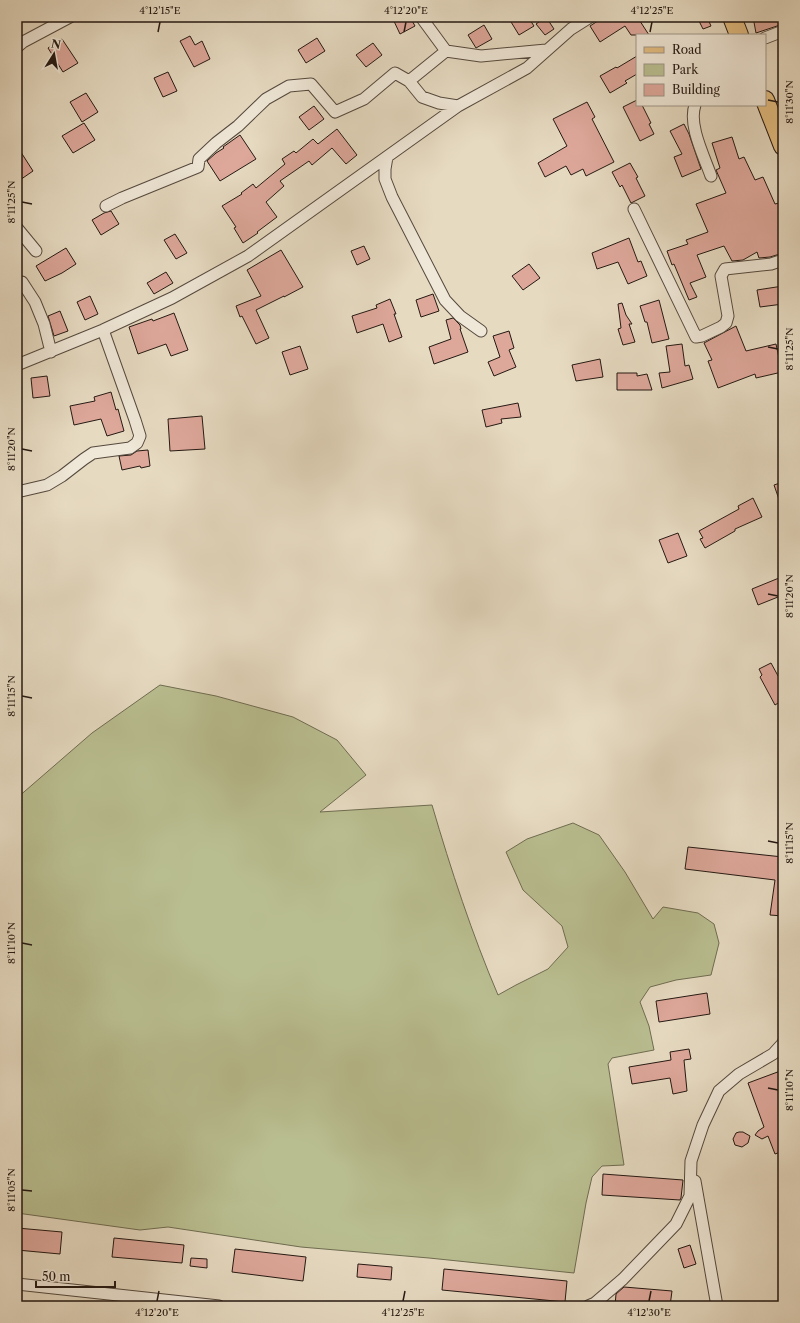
<svg xmlns="http://www.w3.org/2000/svg" width="800" height="1323" font-family="'Libre Caslon Text',serif">
<style>
.green{fill:#b9be90;stroke:#6f6c51}
.building{fill:#dda79a;stroke:#251912}
.lines{fill:none;stroke-linecap:round;stroke-linejoin:round}
.minor-casing{stroke:#55493e;stroke-width:13}
.primary-casing{stroke:#251912;stroke-width:20}
.minor{stroke:#efe7d7;stroke-width:11}
.primary{stroke:#e3bd80;stroke-width:18}
.ticks{fill:none;stroke:#251912;stroke-width:1.5}
.neatline{fill:none;stroke:#251912;stroke-width:1.5}
.ticks-label{font-size:10px;text-anchor:middle;fill:#251912}
</style>
<rect width="100%" height="100%" fill="#e6dac1"/>
<filter id="stains"><feTurbulence type="fractalNoise" baseFrequency=".005" numOctaves="4"/><feColorMatrix values="0 0 0 0 .2 0 0 0 0 .09 0 0 0 0 .02 0 0 0 .5 -.17"/></filter>
<radialGradient id="worn" r=".72"><stop offset=".6" stop-color="#630" stop-opacity="0"/><stop offset="1" stop-color="#630" stop-opacity=".3"/></radialGradient>
<path class="green" d="M160,685L216,696L293,717L337,740L366,775L320,812L432,805C451,870 472,934 498,995L516,985L548,969L568,947L562,926L523,890L506,852L527,839L573,823L599,835L625,872L653,919L663,907L698,913L714,924L719,943L711,975L676,980L650,987L640,1002L649,1026L654,1050L612,1058L608,1064L624,1165L602,1166L592,1177L586,1203L574,1273L429,1258L301,1247L168,1227L140,1230L17,1213V798L92,733Z"/>
<path class="building" d="M392,17H410L415,26L400,34Z
M508,17H528L534,26L519,35Z
M546,17L554,29L545,35L536,24Z
M604,17H640L638,18L649,35H631L625,26L600,42L590,26Z
M697,17H707L711,26L703,29Z
M753,17H783V24L756,33Z
M484,25L492,39L476,48L468,35Z
M190,36L195,45L202,41L210,59L194,67L180,41Z
M317,38L325,51L306,63L298,50Z
M62,39L78,63L63,72L48,48Z
M373,43L382,55L366,67L356,55Z
M637,56V74L625,81L627,83L610,93L600,76L616,67L617,68Z
M168,72L177,91L163,97L154,78Z
M86,93L98,112L82,122L70,102Z
M637,100V105H642L651,123L649,124L654,134L640,141L623,107Z
M587,102L595,117L592,119L614,162L586,176L583,169L571,175L566,166L545,177L538,163L567,146L553,119Z
M314,106L324,119L309,130L299,117Z
M84,123L95,140L73,153L62,136Z
M684,124L689,134L701,169L682,177L674,157L682,154L670,131Z
M337,129L357,155L346,164L332,148L312,165L309,161L280,181L284,186L266,202L277,217L257,232L258,233L243,243L234,228L236,227L222,206L242,194L241,193L253,184L256,188L285,164L282,159L294,151L296,153L313,139L318,144Z
M240,135L256,159L220,181L207,161L216,153L224,148L223,147Z
M732,137L739,159L744,157L755,180L763,177L775,204L783,202V253L770,257L759,258L757,252L743,260L732,261L724,246L697,255L706,277L690,283L697,297L689,300L674,264L672,265L667,251L688,244L686,240L708,232L696,204L726,193L716,170L720,168L712,143Z
M17,146L33,171L17,182Z
M630,163L638,177L636,178L645,196L631,203L622,185L620,187L612,172Z
M111,211L119,224L101,235L92,220L104,213Z
M175,234L187,253L176,259L164,240Z
M629,238L638,262L641,261L647,276L628,284L618,262L597,269L592,253Z
M364,246L370,259L357,265L351,251Z
M66,248L76,264L62,273L45,281L36,266Z
M281,250L303,287L284,297V296L256,310L269,338L256,344L242,316L240,317L236,306L261,296L247,270Z
M529,264L540,278L523,290L512,276Z
M166,272L173,283L154,294L147,283Z
M783,286V304L760,307L757,290Z
M433,294L439,311L421,317L416,300Z
M90,296L98,314L85,320L77,302Z
M390,299L396,314H394L402,337L389,342L383,324L357,333L352,316L377,308L376,305Z
M659,300L669,339L652,343L647,322H645L640,306Z
M622,303L626,315L632,324H629L635,342L623,345L618,329L621,328L618,304Z
M60,311L68,331L54,336L48,316Z
M174,313L188,350L171,356L166,344L138,354L129,327L152,319L153,321Z
M453,318L460,325L461,329H460L468,352L434,364L429,347L451,339L446,320Z
M736,326L746,351L776,344L782,372L756,378L755,374L718,388L708,361L712,360L704,343Z
M509,331L514,348L509,350L516,367L494,376L488,362L500,357L493,336Z
M682,344L685,366L689,365L693,379L662,388L659,373L670,372L666,346Z
M300,346L308,369L290,375L282,352Z
M600,359L603,377L576,381L572,365Z
M617,373H637V376L647,374L652,390H617Z
M47,376L50,396L33,398L31,378Z
M111,392L116,410L118,409L124,431L107,436L101,419L74,425L70,406L95,401L94,397Z
M518,403L521,417L501,419L502,423L486,427L482,410Z
M202,416L205,449L170,451L168,419Z
M148,450L150,466L141,468L140,466L122,470L119,456L131,455L137,451Z
M783,482V508H782L774,485Z
M753,498L762,517L735,529V531L705,548L700,539L703,538L699,531L739,509L738,506Z
M678,533L687,556L668,563L659,540Z
M779,578L783,588V595L758,605L752,589Z
M771,663L783,685V700L775,705L760,677L762,675L759,669Z
M688,847L783,857V916L770,915L775,880L685,869Z
M707,993L710,1014L659,1022L656,1001Z
M689,1049L691,1059L684,1060L687,1091L673,1094L670,1078L632,1084L629,1067L671,1060L670,1052Z
M783,1070V1151L775,1154L768,1136L762,1139L755,1135L758,1131L764,1127L748,1083Z
M739,1132H743L750,1136L748,1143L742,1147L735,1145L733,1139L736,1133Z
M603,1174L683,1180L681,1198L680,1200L602,1195Z
M17,1228L62,1232L60,1254L17,1250Z
M114,1238L184,1245L182,1263L112,1257Z
M690,1245L696,1264L684,1268L678,1249Z
M235,1249L306,1257L303,1281L232,1272Z
M191,1258L207,1259V1268L190,1266Z
M358,1264L392,1267L391,1280L357,1277Z
M444,1269L567,1281L565,1302L442,1290Z
M624,1287L672,1291L670,1306H615L616,1294Z"/>
<g class="lines">
<defs>
<path id="minor" d="M765,38L783,31
M17,47L23,42L70,17
M446,51L481,56L546,50
M409,81L446,51L421,17
M695,105C688,125 704,156 711,176
M387,157L385,169V179L392,197L445,300L460,316L481,331
M106,206L122,198L198,167L199,159L216,143L238,126L266,99L289,86L311,84L335,112L364,99L395,73L409,81L422,97L439,103L458,106
M634,209L696,337L702,336L721,327L726,323L728,316L721,276L725,269L771,264L783,260
M17,228L36,251
M17,282H22L35,302L44,324L51,352
M17,365L103,330L172,298L248,256L458,106L527,68L571,29L590,17
M17,492L47,485L62,476L84,459L93,453L130,448L137,443L140,436L135,420L103,330
M695,1181L717,1306
M17,1284L219,1306
M588,1306L595,1303L623,1279L676,1224L690,1196L691,1161L703,1125L719,1091L739,1074L773,1054L783,1043"/>
<path id="primary" d="M732,17L739,35
M765,100L783,146"/>
</defs>
<use href="#minor" class="minor-casing"/>
<use href="#primary" class="primary-casing"/>
<use href="#minor" class="minor"/>
<use href="#primary" class="primary"/>
</g>
<path class="ticks" d="M158,32L160,22M404,32L406,22M650,32L652,22M768,100L778,102M22,202L32,204M768,347L778,349M22,449L32,451M768,594L778,596M22,696L32,698M768,841L778,843M22,943L32,945M768,1088L778,1090M22,1190L32,1191M157,1301L159,1291M403,1301L405,1291M649,1301L651,1291"/>
<rect width="800" height="1323" fill="none" stroke="#e6dac1" stroke-width="44"/>
<rect x="636" y="34" width="130" height="72" fill="#efe7d7" stroke="#9e9588"/>
<rect x="644" y="47" width="20" height="6" fill="#e3bd80" stroke="#9e9588"/>
<text x="672" y="54" font-size="12" fill="#251912">Road</text>
<rect x="644" y="64" width="20" height="12" fill="#b9be90" stroke="#9e9588"/>
<text x="672" y="74" font-size="12" fill="#251912">Park</text>
<rect x="644" y="84" width="20" height="12" fill="#dda79a" stroke="#9e9588"/>
<text x="672" y="94" font-size="12" fill="#251912">Building</text>
<g transform="translate(54 54) rotate(11)" stroke="#efe7d7" stroke-width="3" paint-order="stroke">
<path d="M0-3L7 15L0 10L-7 15Z" fill="#251912"/>
<text y="-6" font-size="11" font-weight="bold" text-anchor="middle" fill="#251912">N</text>
</g>
<path d="M36 1281v6h79v-6" fill="none" stroke="#251912" stroke-width="2"/>
<text x="42" y="1281" font-size="12" fill="#251912" stroke="#efe7d7" stroke-width="3" paint-order="stroke">50 m</text>
<rect x="22" y="22" width="756" height="1279" class="neatline"/>
<g class="ticks-label">
<text x="160" y="14">4°12'15"E</text>
<text x="406" y="14">4°12'20"E</text>
<text x="652" y="14">4°12'25"E</text>
<text transform="translate(789 102) rotate(-90)" y="4">8°11'30"N</text>
<text transform="translate(11 202) rotate(-90)" y="4">8°11'25"N</text>
<text transform="translate(789 349) rotate(-90)" y="4">8°11'25"N</text>
<text transform="translate(11 449) rotate(-90)" y="4">8°11'20"N</text>
<text transform="translate(789 596) rotate(-90)" y="4">8°11'20"N</text>
<text transform="translate(11 696) rotate(-90)" y="4">8°11'15"N</text>
<text transform="translate(789 843) rotate(-90)" y="4">8°11'15"N</text>
<text transform="translate(11 943) rotate(-90)" y="4">8°11'10"N</text>
<text transform="translate(789 1090) rotate(-90)" y="4">8°11'10"N</text>
<text transform="translate(11 1190) rotate(-90)" y="4">8°11'05"N</text>
<text x="157" y="1316">4°12'20"E</text>
<text x="403" y="1316">4°12'25"E</text>
<text x="649" y="1316">4°12'30"E</text>
</g>
<rect width="100%" height="100%" filter="url(#stains)"/>
<rect width="100%" height="100%" fill="url(#worn)"/>
</svg>
